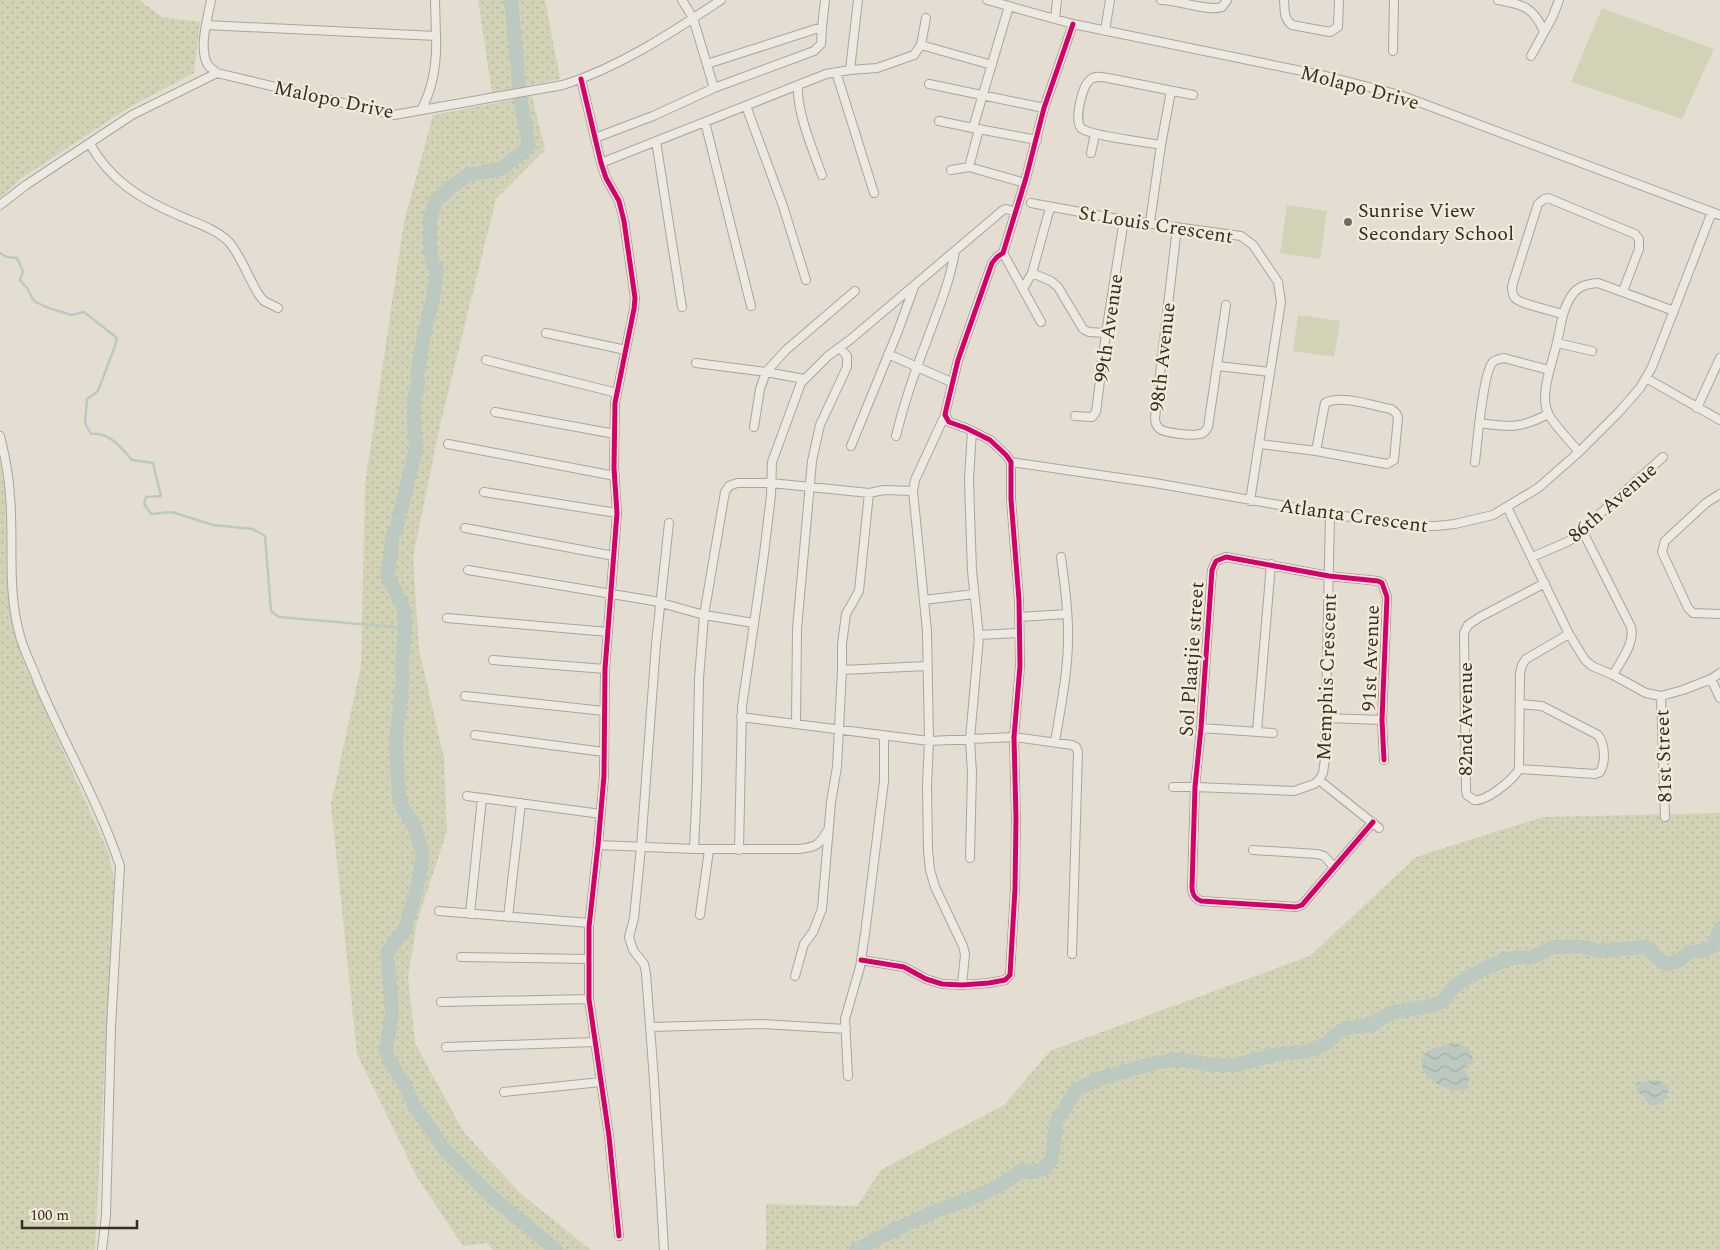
<svg xmlns="http://www.w3.org/2000/svg" width="1720" height="1250" font-family="Spectral,serif">
<style>
.grass{fill:url(#grass-dots)}
.pitch{fill:#d2d2b6}
.water{fill:url(#water-waves)}
.lines{fill:none;stroke-linecap:round;stroke-linejoin:round}
.stream{stroke:#bcc9c0;stroke-width:2.5}
.river{stroke:#bcc9c0;stroke-width:14}
.minor-casing{stroke:#aaa49a;stroke-width:10}
.minor{stroke:#ece9e3;stroke-width:8}
.cycleway-casing{stroke:#f3ebda;stroke-width:8}
.cycleway{stroke:#d6006c;stroke-width:5}
.poi-dot{fill:#746b60;stroke:#f3ebda;stroke-width:2}
.labels{text-anchor:middle;stroke-width:4.5;stroke-linejoin:round;paint-order:stroke}
.street-label{font-size:20px;fill:#382d22;stroke:#f3ebda}
.poi-label{font-size:20px;fill:#382d22;stroke:#f3ebda;text-anchor:start}
</style>
<defs>
<pattern id="grass-dots" width="8" height="8" patternUnits="userSpaceOnUse" patternTransform="scale(1.25)"><rect width="8" height="8" fill="#d2d2b6"/><path d="M2 2h.1M6 6h.1" fill="none" stroke="#b5b59c" stroke-width="1.8" stroke-linecap="round"/></pattern>
<pattern id="water-waves" width="16" height="10" patternUnits="userSpaceOnUse" patternTransform="scale(1.25)"><rect width="16" height="10" fill="#bcc9c0"/><path d="M0 5q4-4 8 0t8 0" fill="none" stroke="#a2ada5"/></pattern>
</defs>
<rect width="100%" height="100%" fill="#e4ded2"/>
<path class="grass" d="M0,0H139L162,17L200,22L194,73L128,108L22,178L0,198Z
M478,0H545L560,79L492,93Z
M532,96L545,150L496,199L441,421L413,557L419,649L444,758L447,831L417,922L408,977L415,1043L463,1131L521,1194L591,1250H493L487,1243L463,1246L417,1177L357,1054L331,804L361,666L365,484L404,222L433,115Z
M0,460L5,492L7,586L14,625L23,661L109,854L114,881L95,1250H0Z
M1720,813V1250H766V1204L857,1206L881,1170L1004,1105L1050,1051L1310,956L1416,857L1543,817Z"/>
<path class="pitch" d="M1602,8L1714,49L1682,119L1571,82Z
M1287,205L1327,211L1320,259L1280,253Z
M1298,315L1340,321L1334,357L1293,351Z"/>
<path class="water" d="M1451,1043C1465,1044 1471,1049 1474,1063L1463,1068L1470,1077L1468,1085L1465,1090C1460,1090 1454,1091 1449,1089C1436,1086 1411,1066 1425,1053C1432,1047 1443,1047 1451,1043Z
M1657,1080L1669,1085C1670,1101 1649,1117 1644,1095L1637,1093L1635,1085L1638,1082Z"/>
<g class="lines">
<path class="stream" d="M0,253L7,257L17,258L23,271L20,280L27,288L34,301L46,307L71,315L84,312L117,338L115,346L98,391L87,399L85,423L91,434C108,431 122,448 132,460L153,463L161,496L146,497L144,504L151,514L172,512L213,525L253,529L265,536L271,611L279,617L405,628"/>
<path class="river" d="M511,0L521,103L529,145L524,151L501,169L468,175L450,188L436,201L430,218V248L432,261L437,270L433,298L424,334L417,375L418,384L414,401V427L416,440L415,453L396,530L392,536L391,553L387,576L397,594L404,610L405,628L402,666L403,679L396,741L399,797L403,809L414,825L423,855L417,888L405,929L387,953L392,1012L386,1050L389,1060L405,1085L413,1104L445,1150L492,1197L556,1250
M856,1250C880,1237 904,1225 929,1214C961,1201 993,1194 1020,1171L1032,1172L1044,1169L1052,1159L1056,1122L1076,1090L1098,1079L1147,1065L1171,1060H1184L1209,1065H1237L1277,1054L1302,1052L1315,1049L1327,1043L1336,1034L1347,1028L1372,1025L1383,1017L1395,1012L1431,1006L1443,1001L1451,990L1460,982L1482,970L1505,960L1518,957L1530,958L1553,947H1586L1598,951L1647,947L1656,957L1667,964L1680,960L1689,952L1701,951L1713,947L1720,928"/>
<defs>
<path id="minor" d="M211,0C208,17 198,49 208,65C210,68 214,70 217,73L394,115L563,85C620,67 671,33 721,0
M987,0L1073,24L1326,76L1400,95L1720,215
M1161,0C1178,0 1209,12 1222,7L1227,0
M1284,0C1285,10 1283,18 1292,25L1330,32L1338,27L1339,0
M1498,0C1522,4 1534,7 1544,32
M1009,6L973,128L1037,140
M926,18L921,45L992,65
M1055,19L1057,0
M206,25L436,36L435,0
M1105,31L1110,0
M1393,51L1394,0
M1531,56L1553,16L1559,0
M707,64L822,27L825,0
M850,70L858,0
M836,72L874,193
M581,79L601,163L606,178L619,201L624,221L635,298L634,309L615,403L614,468L617,513L605,669L604,776L598,845L589,927V999L609,1136L619,1236
M929,84L1044,108
M798,85C796,110 813,151 822,175
M714,88L814,51L821,44L822,27
M746,106L783,206L806,280
M421,110C434,87 437,62 436,36
M939,121L973,128
M705,122L751,306
M595,138L653,116L714,88L693,18L682,0
M656,141L682,307
M90,144C110,180 140,199 178,215C195,223 215,228 229,242C241,256 249,279 259,295L264,301L278,308
M1161,145C1146,142 1090,136 1081,128C1074,120 1082,86 1090,80C1095,75 1102,77 1108,78L1193,95
M1091,153L1095,134
M601,163L826,74L850,70L877,68L914,55L921,45
M969,167L979,129
M951,170L969,167L1025,183
M1031,203L1124,220L1241,236L1253,245L1278,282L1281,302L1250,501
M0,205L26,185L132,115L217,73
M1150,222L1161,145L1171,91
M1177,227L1155,418C1155,423 1156,426 1160,429C1165,433 1192,436 1199,434C1204,434 1206,431 1208,427L1226,305
M1003,253L1041,322
M1032,273L1051,281L1058,287L1083,329L1089,332L1106,333
M1023,289L1032,273L1050,208
M1563,314C1553,311 1520,304 1515,298C1512,295 1512,290 1512,286L1538,204L1544,199L1548,198L1635,234L1639,239V249L1623,291
M546,333L626,350
M1557,343L1592,351
M888,354L951,382
M486,360L617,393
M696,363L766,372L804,379
M1218,366L1270,372
M1646,378L1720,420
M1697,408L1720,358
M495,412L615,434
M945,415L915,480L913,491L927,631L929,741L927,786L928,850L930,870L935,887L963,946L965,954L962,985
M1075,416L1092,417L1096,412L1106,333L1124,220
M1479,423C1510,427 1520,429 1548,414
M754,427L760,389L766,372L786,350L855,291
M0,436C5,456 9,476 10,496C14,541 7,588 19,632C23,650 32,665 38,682C64,744 99,802 120,866L111,1027L106,1215L102,1250
M896,436C904,403 915,371 927,340C938,310 950,282 955,251
M448,444L615,476
M1260,444L1316,451L1387,464L1394,460L1398,417L1396,413L1391,409C1373,406 1342,394 1325,403L1316,451
M851,446L898,331L914,287
M1579,452C1572,443 1552,423 1548,413C1539,394 1553,362 1557,342C1561,326 1562,309 1572,295C1578,286 1587,284 1598,283L1674,311
M1011,462L1155,483L1330,514L1413,526H1436L1455,524L1493,515L1538,488L1579,452L1619,412L1640,388L1652,367L1712,212
M1475,462C1477,446 1483,371 1493,362C1496,359 1500,359 1504,358L1549,370
M484,492L617,513
M1720,494L1706,503L1665,541L1662,552L1688,608L1693,613L1720,614
M1507,507L1569,634L1585,660L1592,666L1613,675L1646,693L1661,696L1683,690L1711,679L1720,673
M465,528L614,556
M1583,532L1631,627C1635,644 1621,660 1613,675
M1532,557L1567,542L1583,532L1602,512L1663,457
M468,570L654,601L704,615L754,623
M1545,583L1480,617L1468,625L1464,633L1466,790L1467,795L1474,800C1486,802 1513,780 1519,769L1520,673L1522,665L1526,659L1569,634
M924,600L974,594
M1019,617L1067,614
M447,618L608,632
M978,635L1019,633
M493,660L605,669
M842,670L927,666
M1711,679L1720,698
M465,696L604,711
M1661,696L1665,817
M741,717L929,741L1014,737L1072,745L1076,747L1078,752L1072,954
M1326,718L1382,720
M796,724L797,629L812,461L820,425L847,367V356L840,348
M1201,728L1273,733
M1257,731L1271,564
M475,735L604,752
M1055,742C1061,705 1069,667 1068,630C1068,606 1064,581 1061,557
M1519,769L1595,774L1600,772C1606,762 1605,744 1598,735L1542,706L1520,704
M1319,780L1379,828
M1173,787H1195L1294,791L1314,784L1319,780L1323,773L1325,759L1330,514
M467,796L601,814
M1373,822L1302,905L1296,907L1201,901C1194,898 1192,894 1192,887L1195,787L1201,728L1212,570L1216,561L1226,557L1329,576L1378,581L1382,583L1387,597L1382,720L1384,760
M598,845L694,849H799C815,847 819,846 827,831
M694,849L697,783L699,679L704,615L725,492L729,486L737,483H771L869,493L884,490L913,491
M739,850L742,707L764,554L771,495L772,462L801,383L828,356L851,339L1003,210L1006,209L1016,212
M1253,850L1317,854L1324,856L1334,867
M970,858L972,773L970,739L979,637L972,571L970,513L969,479L972,431
M439,911L589,923
M470,914L482,798
M700,915L709,850
M508,917L521,803
M461,957L589,959
M861,960L904,967L926,979L942,984L962,985L989,983L1005,980L1010,975L1015,889L1016,818L1014,737L1020,666L1019,600L1011,499V462L1006,455L990,440L966,428L949,422L945,415L946,410L958,360L992,263L997,257L1003,253L1026,178L1044,108L1073,24
M795,976L804,944L813,932L822,909L831,802L837,767L842,670V644L846,614L859,591L869,493
M441,1002L589,999
M650,1027L760,1024L846,1029
M446,1047L595,1042
M848,1076L845,1019L860,967L865,934L884,781V736
M504,1092L601,1082
M664,1250L654,1080L646,973L644,964L633,950L629,937L634,918L641,847L656,644L669,523"/>
</defs>
<use href="#minor" class="minor-casing"/>
<use href="#minor" class="minor"/>
<defs>
<path id="cycleway" d="M581,79L601,163L606,178L619,201L624,221L635,298L634,309L615,403L614,468L617,513L605,669L604,776L598,845L589,927V999L609,1136L619,1236
M1373,822L1302,905L1296,907L1201,901C1194,898 1192,894 1192,887L1195,787L1201,728L1212,570L1216,561L1226,557L1329,576L1378,581L1382,583L1387,597L1382,720L1384,760
M861,960L904,967L926,979L942,984L962,985L989,983L1005,980L1010,975L1015,889L1016,818L1014,737L1020,666L1019,600L1011,499V462L1006,455L990,440L966,428L949,422L945,415L946,410L958,360L992,263L997,257L1003,253L1026,178L1044,108L1073,24"/>
</defs>
<use href="#cycleway" class="cycleway-casing"/>
<use href="#cycleway" class="cycleway"/>
</g>
<circle class="poi-dot" cx="1348" cy="222" r="5"/>
<g class="labels">
<g class="street-label">
<text transform="translate(1360 87) rotate(15)" y="7">Molapo Drive</text>
<text transform="translate(334 99) rotate(12)" y="7">Malopo Drive</text>
<text transform="translate(1156 224) rotate(9)" y="7">St Louis Crescent</text>
<text transform="translate(1108 328) rotate(-82)" y="7">99th Avenue</text>
<text transform="translate(1162 357) rotate(-84)" y="7">98th Avenue</text>
<text transform="translate(1612 502) rotate(-41)" y="7">86th Avenue</text>
<text transform="translate(1354 515) rotate(8)" y="7">Atlanta Crescent</text>
<text transform="translate(1370 658) rotate(-88)" y="7">91st Avenue</text>
<text transform="translate(1191 659) rotate(-86)" y="7">Sol Plaatjie street</text>
<text transform="translate(1326 677) rotate(-88)" y="7">Memphis Crescent</text>
<text transform="translate(1465 719) rotate(-90)" y="7">82nd Avenue</text>
<text transform="translate(1663 756) rotate(-92)" y="7">81st Street</text>
</g>
<g class="poi-label">
<text x="1358" y="217">Sunrise View<tspan x="1358" dy="23">Secondary School</tspan></text>
</g>
</g>
<path d="M22 1220v8h115v-8" fill="none" stroke="#382d22" stroke-width="2.5"/>
<text x="30" y="1220" font-size="15" fill="#382d22" stroke="#f3ebda" stroke-width="4" paint-order="stroke">100 m</text>
</svg>
